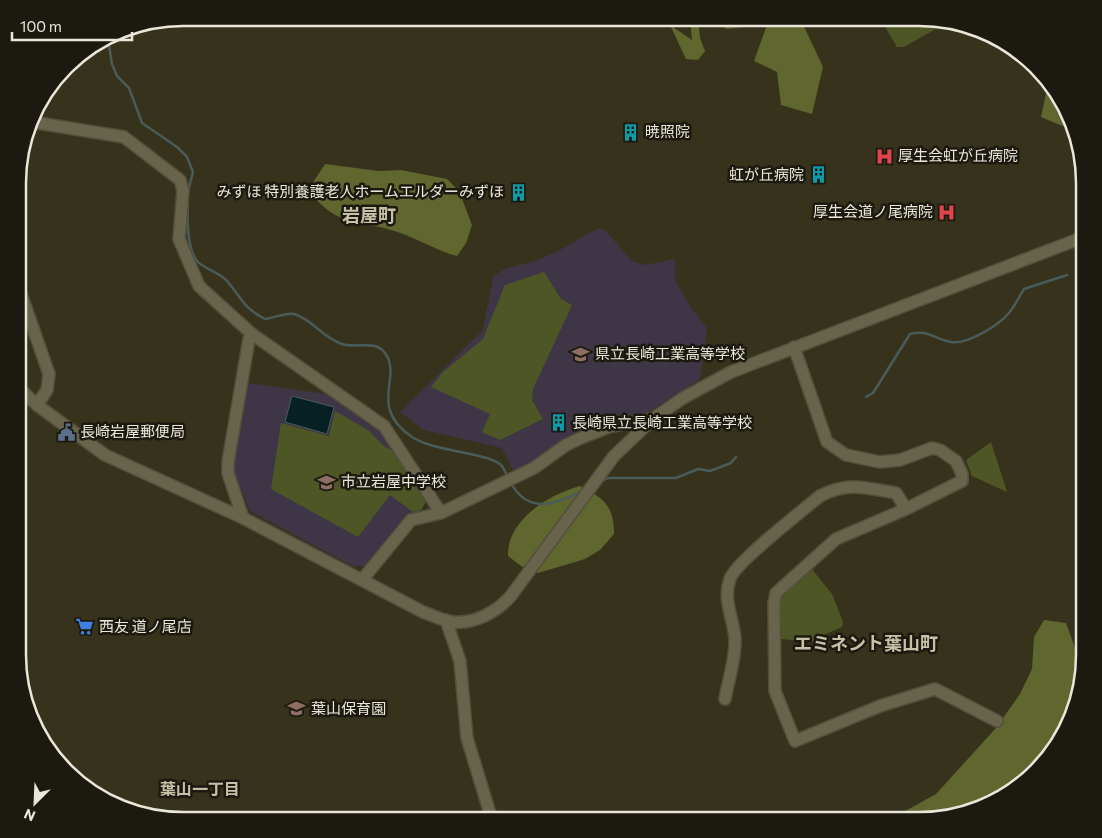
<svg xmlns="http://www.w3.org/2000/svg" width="1102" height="838" font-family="Commissioner,'Noto Sans JP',sans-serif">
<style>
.education{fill:#3e3646}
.green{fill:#4f5625}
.forest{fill:#5f672f}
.water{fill:#062023;stroke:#4a5c5a}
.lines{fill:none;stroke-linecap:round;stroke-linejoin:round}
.stream{stroke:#4a5c5a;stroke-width:2.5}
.tertiary-casing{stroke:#534f3c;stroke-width:14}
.tertiary{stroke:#68634b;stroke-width:11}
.labels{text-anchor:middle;stroke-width:5;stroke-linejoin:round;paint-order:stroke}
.poi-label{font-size:15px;fill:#eae7da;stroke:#1c1a10;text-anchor:start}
.neighbourhood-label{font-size:16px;font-weight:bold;fill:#c7c1a7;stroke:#1c1a10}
.quarter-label{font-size:18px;font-weight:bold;fill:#c7c1a7;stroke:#1c1a10}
.rim{fill:none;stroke:#eae7da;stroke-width:2.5}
</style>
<rect width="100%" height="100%" fill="#37321c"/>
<path class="education" d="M598,228L605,230L632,261L644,265L675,259V280L691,308L707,328L700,379L647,413L615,421L514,472L502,448L424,430L400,412L483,330L493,277L504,269L538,260L560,250Z
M248,383L333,395L383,430L425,497L420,511L404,517L365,566H352L250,511L233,468Z"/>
<path class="green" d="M880,18H929L948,22L904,47H897Z
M544,272L561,299L572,305L533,389L532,400L543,419L500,440L482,432L490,414L431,387L443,372L483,339L505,285Z
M335,411L368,430L385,447L397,453L427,500L421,510L413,512L390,495L358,537L271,489L281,423L329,436Z
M991,442L1007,492L972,476L966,460Z
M811,568L832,594L843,622L842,627L821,636L817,642L781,639V598L784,592Z"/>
<path class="forest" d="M690,18H743L744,27L727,29L708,18H698L700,38L705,51L698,60L686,59L670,25L692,40Z
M764,18H800L823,67L812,114L781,105L777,72L754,61L767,25Z
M1048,84L1068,110L1072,130L1041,117Z
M325,164L379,171L401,170L447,179L459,191L472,225L466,243L457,256C438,251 422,241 403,234C362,218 340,231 308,190Z
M580,486C604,498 614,506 614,534L600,550L585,559L538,573L521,566L508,556C507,520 548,495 580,486Z
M1044,620L1066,623L1083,670L1072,718L1044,764L992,804L919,820H896L900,814L936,794L996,728L1020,694L1032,669L1034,637Z"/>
<path class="water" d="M292,396L334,407L327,434L285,422Z"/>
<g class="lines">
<path class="stream" d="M108,39L112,64L117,76L129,88L142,123L177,147L187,157L193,172L188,191
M188,204C187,219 187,248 197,261C204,269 219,272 227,281C241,297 243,308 265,319C273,318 287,312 294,314C312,319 323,338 342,344C356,349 375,339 385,353C403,377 367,406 412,437C434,452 489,452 502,466C504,469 506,473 507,476
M1079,271L1084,268
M866,397L873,393L910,334C927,329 934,339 951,342C967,345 999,325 1009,313C1015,306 1019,297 1024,289L1067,275
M600,482L608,478H676L698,469L710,471L731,463L736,457
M511,483C528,515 557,504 582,491"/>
<defs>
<path id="tertiary" d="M32,122L124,137L180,180L183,191L179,239L199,286L252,334L384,426L441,513
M19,288L49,374L47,390L37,405
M794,347L827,442L846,455L880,462L900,460L932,448L940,450L956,461L962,474V481L906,509L836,539L776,593L774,603L775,691L795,741L880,706L935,689L997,721
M18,387L37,405L105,455L243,518L423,612C432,615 443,621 453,622C475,624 496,612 510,597L614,456L654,418L683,398L731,372L1084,237
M243,518L228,473V462L249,339L252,334
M362,580L411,520L441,513L534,468L566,445L581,438L609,427L654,418
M446,620L460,661L467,738L492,820
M725,699C728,681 736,658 735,639C734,619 722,600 730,579C735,563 803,510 820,496C848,481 866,488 896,493L906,509"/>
</defs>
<use href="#tertiary" class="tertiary-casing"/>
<use href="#tertiary" class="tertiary"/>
</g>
<defs>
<symbol id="building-bare" viewBox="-9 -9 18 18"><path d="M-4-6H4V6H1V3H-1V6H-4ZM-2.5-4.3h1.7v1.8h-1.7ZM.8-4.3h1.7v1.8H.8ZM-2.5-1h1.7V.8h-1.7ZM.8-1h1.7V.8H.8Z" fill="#0f9aa8" stroke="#1c1a10" stroke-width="2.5" paint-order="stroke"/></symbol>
<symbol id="hospital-bare" viewBox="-9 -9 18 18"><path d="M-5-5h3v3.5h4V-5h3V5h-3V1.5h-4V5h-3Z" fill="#e0444e" stroke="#1c1a10" stroke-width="2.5" paint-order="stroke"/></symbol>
<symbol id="school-bare" viewBox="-9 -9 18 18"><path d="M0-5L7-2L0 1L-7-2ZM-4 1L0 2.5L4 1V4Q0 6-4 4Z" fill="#8d6e63" stroke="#1c1a10" stroke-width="2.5" paint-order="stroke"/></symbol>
<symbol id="civic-bare" viewBox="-9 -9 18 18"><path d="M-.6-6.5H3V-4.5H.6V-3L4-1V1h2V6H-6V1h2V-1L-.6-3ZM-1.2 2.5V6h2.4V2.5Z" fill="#5c6f8a" stroke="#1c1a10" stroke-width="2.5" paint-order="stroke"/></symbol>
<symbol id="supermarket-bare" viewBox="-9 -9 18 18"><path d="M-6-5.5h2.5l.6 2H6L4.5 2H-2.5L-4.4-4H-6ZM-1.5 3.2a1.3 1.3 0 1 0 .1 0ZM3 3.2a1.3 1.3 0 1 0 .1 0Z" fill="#3f7fe0" stroke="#1c1a10" stroke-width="2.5" paint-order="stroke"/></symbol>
</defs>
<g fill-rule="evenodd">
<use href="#building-bare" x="618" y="120" width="25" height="25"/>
<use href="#hospital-bare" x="872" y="144" width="25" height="25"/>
<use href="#building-bare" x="806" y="162" width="25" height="25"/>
<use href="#building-bare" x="506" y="180" width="25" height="25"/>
<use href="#hospital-bare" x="934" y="200" width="25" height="25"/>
<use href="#school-bare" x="568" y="342" width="25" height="25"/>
<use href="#building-bare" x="546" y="410" width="25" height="25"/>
<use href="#civic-bare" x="54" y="420" width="25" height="25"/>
<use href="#school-bare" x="314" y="470" width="25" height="25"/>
<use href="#supermarket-bare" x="72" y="614" width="25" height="25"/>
<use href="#school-bare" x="284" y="696" width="25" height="25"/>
</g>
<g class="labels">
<g class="poi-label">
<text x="645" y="137">暁照院</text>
<text x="898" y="161">厚生会虹が丘病院</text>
<text x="804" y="180" text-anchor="end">虹が丘病院</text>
<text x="504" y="197" text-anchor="end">みずほ 特別養護老人ホームエルダーみずほ</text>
<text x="933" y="217" text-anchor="end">厚生会道ノ尾病院</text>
<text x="595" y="359">県立長崎工業高等学校</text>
<text x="572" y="428">長崎県立長崎工業高等学校</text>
<text x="80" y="437">長崎岩屋郵便局</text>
<text x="341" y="487">市立岩屋中学校</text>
<text x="99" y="632">西友 道ノ尾店</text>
<text x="311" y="714">葉山保育園</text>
</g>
<g class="neighbourhood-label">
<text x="200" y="795">葉山一丁目</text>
</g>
<g class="quarter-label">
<text x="369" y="222">岩屋町</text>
<text x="866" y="650">エミネント葉山町</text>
</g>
</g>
<path d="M0 0H1102V838H0ZM183 26H919A157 157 0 0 1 1076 183V655A157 157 0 0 1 919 812H183A157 157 0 0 1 26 655V183A157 157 0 0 1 183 26Z" fill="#1c1a10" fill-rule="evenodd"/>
<path class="rim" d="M183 26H919A157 157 0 0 1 1076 183V655A157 157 0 0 1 919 812H183A157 157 0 0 1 26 655V183A157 157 0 0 1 183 26Z"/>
<g transform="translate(35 803) rotate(204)" stroke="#1c1a10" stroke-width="4" paint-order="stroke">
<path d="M0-4L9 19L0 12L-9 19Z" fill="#eae7da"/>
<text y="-8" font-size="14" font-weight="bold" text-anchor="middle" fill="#eae7da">N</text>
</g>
<path d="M12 32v8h120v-8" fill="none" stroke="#eae7da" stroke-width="2.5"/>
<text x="20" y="32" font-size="15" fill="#eae7da" stroke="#1c1a10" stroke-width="4" paint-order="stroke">100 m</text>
</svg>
